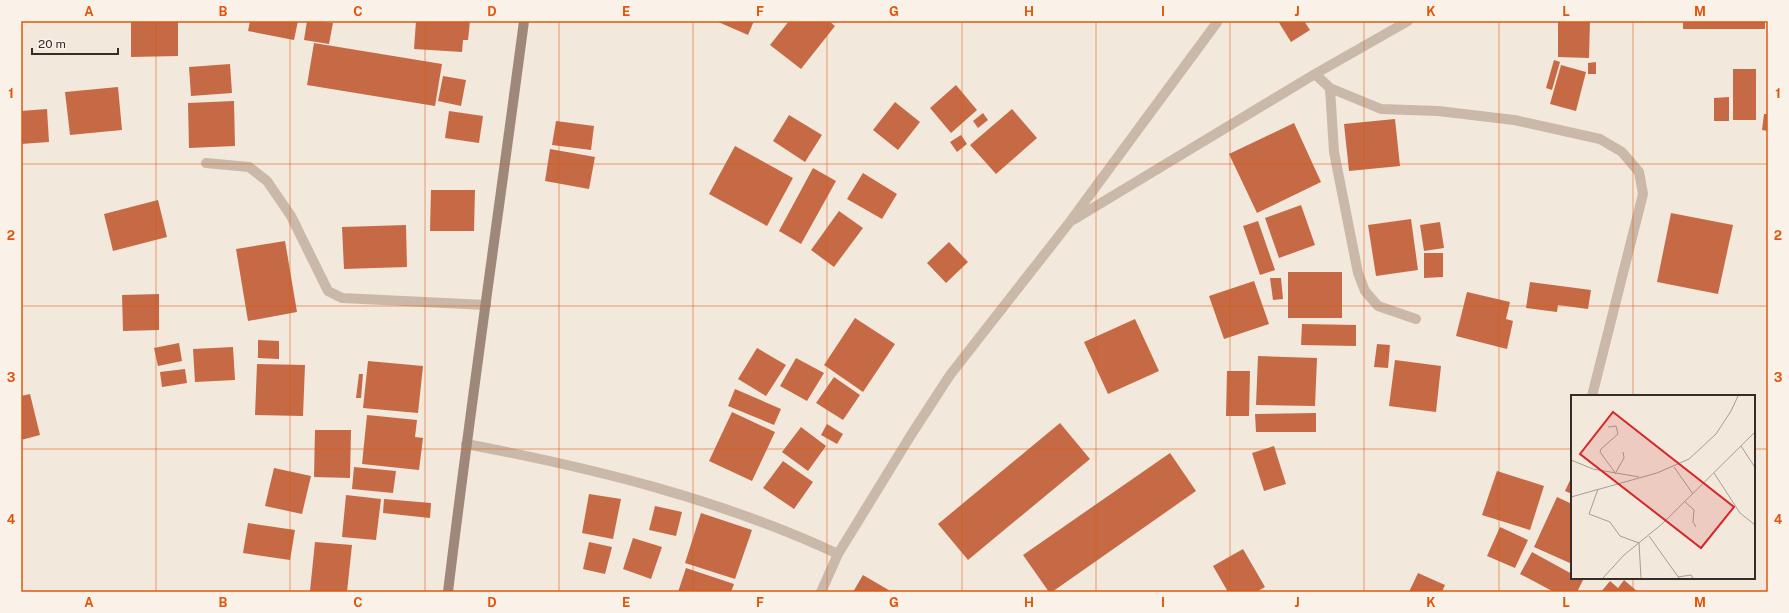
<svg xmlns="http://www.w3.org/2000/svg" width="1789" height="613" font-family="'Public Sans',sans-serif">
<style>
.building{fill:#c66a46}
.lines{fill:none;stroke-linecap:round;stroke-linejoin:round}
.street{stroke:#cab9a8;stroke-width:10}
.secondary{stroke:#9e8879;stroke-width:10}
.grid{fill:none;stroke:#df570d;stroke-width:1;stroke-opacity:0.55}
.inset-road{fill:none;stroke:#a79d94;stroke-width:1}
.view{fill:#d62828;fill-opacity:0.15;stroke:#d62828;stroke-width:2}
.inset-edge{fill:none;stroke:#372d28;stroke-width:2}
.neatline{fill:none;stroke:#df570d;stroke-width:1.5}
.grid-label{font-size:13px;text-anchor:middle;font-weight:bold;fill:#df570d}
</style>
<rect width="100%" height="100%" fill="#f2e8dc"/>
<path class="building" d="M131,21H178V56L131,57Z
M250,21H298L294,40L248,31Z
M307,21L333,23L329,44L304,40Z
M416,21H470L468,40H463L462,52L414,49Z
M716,21H754L748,35Z
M789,21H829L835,26L801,69L770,45Z
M1278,21H1304L1310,30L1291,42Z
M1558,21H1590L1589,58L1558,57Z
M1683,21H1765V29H1683Z
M314,43L442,64L435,106L307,85Z
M1554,60L1560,62L1552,90L1546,88Z
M1596,62V74H1588V63Z
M230,64L232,93L191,96L189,67Z
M1561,65L1586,72L1576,111L1550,104Z
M1733,69H1756V120H1733Z
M443,76L466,80L461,106L438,101Z
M956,85L977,110L951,133L930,108Z
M118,87L122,130L70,135L65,92Z
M1729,97V121H1714V98Z
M234,101L235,146L189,148L188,103Z
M895,102L920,122L898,150L873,130Z
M47,109L49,142L21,144V111Z
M1012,109L1037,138L996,174L970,145Z
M449,111L483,116L479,143L445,138Z
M983,113L988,120L978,128L973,121Z
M1764,114H1768V131L1762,130Z
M789,115L822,135L805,162L773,141Z
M1395,119L1400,166L1349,171L1344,124Z
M556,121L594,126L591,150L552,145Z
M1294,123L1321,182L1257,213L1229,154Z
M961,135L967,144L957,152L950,142Z
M735,146L793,178L767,226L709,194Z
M550,149L595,157L589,189L545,181Z
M813,168L836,181L801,244L779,231Z
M863,173L897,194L882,219L847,199Z
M431,190H475L474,231H430Z
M158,200L167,237L113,251L104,214Z
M1301,205L1315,245L1279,258L1265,218Z
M839,211L863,228L834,267L811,250Z
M1671,213L1733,225L1718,294L1657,282Z
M1411,219L1418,270L1376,276L1368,225Z
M1258,221L1275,270L1260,275L1243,226Z
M1440,222L1444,248L1424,251L1420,225Z
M406,225L407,267L344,269L342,227Z
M285,241L297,312L248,321L236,249Z
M949,242L968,262L946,283L927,263Z
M1424,253H1443V277L1424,278Z
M1288,272H1342V318H1288Z
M1270,278H1281L1283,299L1273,300Z
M1254,281L1269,324L1224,339L1209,296Z
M1530,282L1591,290L1588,309L1558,305L1557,312L1526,308Z
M1467,292L1510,302L1506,319L1513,321L1507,349L1456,336Z
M159,294V330L123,331L122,295Z
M855,318L895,344L863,392L824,365Z
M1135,319L1159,371L1108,394L1084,342Z
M1302,324L1356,325V346L1301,345Z
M258,340L279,341V359L258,358Z
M179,343L182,361L158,366L154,348Z
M1377,344L1390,345L1388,368L1374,367Z
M233,347L235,380L195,382L193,349Z
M757,348L786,365L766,396L738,379Z
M1258,356L1317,358L1315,406L1256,405Z
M796,358L824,373L807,401L780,386Z
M1395,360L1441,366L1436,412L1389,406Z
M368,361L423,366L418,413L363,408Z
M257,364L305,365L303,416L255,415Z
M185,369L187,383L162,387L160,372Z
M1227,371H1250L1249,416H1226Z
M359,374H363L361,398H356Z
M834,377L860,395L843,420L816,403Z
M735,389L781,409L774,425L728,406Z
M30,394L40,435L21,440V396Z
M732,412L775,432L752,481L709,461Z
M1316,413V432H1256L1255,414Z
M367,415L417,420L415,437L423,438L419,470L362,464Z
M1060,423L1090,459L968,560L938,524Z
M827,424L843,434L837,444L821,435Z
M801,427L826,446L808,471L782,452Z
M315,430H351L350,478L314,477Z
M1274,446L1286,484L1264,491L1252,453Z
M1170,453L1196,491L1052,592H1049L1023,555Z
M783,461L813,482L794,509L763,488Z
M354,467L396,471L393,493L352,489Z
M274,468L311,476L302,514L265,506Z
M1497,471L1544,486L1530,530L1482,515Z
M1572,476V494L1565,491Z
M589,494L621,499L613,539L582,533Z
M346,495L381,499L376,540L342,537Z
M1557,497L1572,504V564L1534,547Z
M384,499L431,503L430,518L383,513Z
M655,506L682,512L676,536L649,530Z
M701,513L752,530L735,579L685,563Z
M248,523L295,530L290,560L243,553Z
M1500,527L1528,540L1515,568L1487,556Z
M633,538L662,547L651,579L623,569Z
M315,542L352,545L347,592L310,591Z
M589,542L612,547L605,574L583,569Z
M1243,549L1265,587L1256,592H1228L1213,566Z
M1532,552L1572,574V578H1580L1583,580L1577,592H1554L1520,574Z
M686,568L734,584L731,592H678Z
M1418,573L1445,585L1442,592H1409Z
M863,575L892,592H853Z
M1624,580L1638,592H1601L1610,581L1618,588Z"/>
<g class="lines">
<path class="street" d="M1315,74L1330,88L1381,109L1438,111L1514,120L1600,139L1622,152L1639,172L1643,194L1592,396
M1330,88L1334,152L1358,273L1365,291L1378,306L1416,319
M206,163L249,167L267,181L291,216L328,291L342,298L486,305
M1073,220L1315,74L1408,21
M466,444C593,468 720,499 838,554
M821,592L838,554L911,435L950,375L1069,223L1218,21"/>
<path class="secondary" d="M448,592C471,401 499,211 524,21"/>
</g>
<path class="grid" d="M156,21V592M290,21V592M425,21V592M559,21V592M693,21V592M827,21V592M962,21V592M1096,21V592M1230,21V592M1364,21V592M1499,21V592M1633,21V396M21,164H1768M21,306H1768M21,449H1572M1754,449H1768M1633,578V592"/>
<g transform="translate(1571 395)">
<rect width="184" height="184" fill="#f2e8dc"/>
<path class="inset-road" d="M37,32L45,31L47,39L30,54L29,57L45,79M170,51L183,71M0,65L22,74L68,82M103,72L122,99M45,77L53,63L52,57M143,78L169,118L184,130M27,94L18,119L39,127L49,141L68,148L70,183M0,102L86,78L118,64L145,39L160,16L167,1M114,107L123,115L122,127L125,132M78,141L108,183M107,182L120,180L122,183M32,183L53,160L91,129L184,37"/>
<path class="view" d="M42,17L163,112L130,153L9,59Z"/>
<rect width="184" height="184" class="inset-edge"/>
</g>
<rect width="1789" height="613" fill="none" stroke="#faf2e8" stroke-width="44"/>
<path d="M32 48v6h86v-6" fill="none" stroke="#372d28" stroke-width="2"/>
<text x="38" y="48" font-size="12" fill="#372d28" stroke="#faf2e8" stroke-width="3" paint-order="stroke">20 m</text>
<rect x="22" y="22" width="1745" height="569" class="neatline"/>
<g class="grid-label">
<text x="89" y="16">A</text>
<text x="223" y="16">B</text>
<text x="358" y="16">C</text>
<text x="492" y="16">D</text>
<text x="626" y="16">E</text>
<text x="760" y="16">F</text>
<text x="894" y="16">G</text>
<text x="1029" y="16">H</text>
<text x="1163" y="16">I</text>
<text x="1297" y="16">J</text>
<text x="1431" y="16">K</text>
<text x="1566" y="16">L</text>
<text x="1700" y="16">M</text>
<text x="11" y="98">1</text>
<text x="1778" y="98">1</text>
<text x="11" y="240">2</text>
<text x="1778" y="240">2</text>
<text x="11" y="382">3</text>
<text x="1778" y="382">3</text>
<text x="11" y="524">4</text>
<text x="1778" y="524">4</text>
<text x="89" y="607">A</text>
<text x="223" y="607">B</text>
<text x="358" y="607">C</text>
<text x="492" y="607">D</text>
<text x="626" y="607">E</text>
<text x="760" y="607">F</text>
<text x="894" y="607">G</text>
<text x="1029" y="607">H</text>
<text x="1163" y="607">I</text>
<text x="1297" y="607">J</text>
<text x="1431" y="607">K</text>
<text x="1566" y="607">L</text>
<text x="1700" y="607">M</text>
</g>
</svg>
